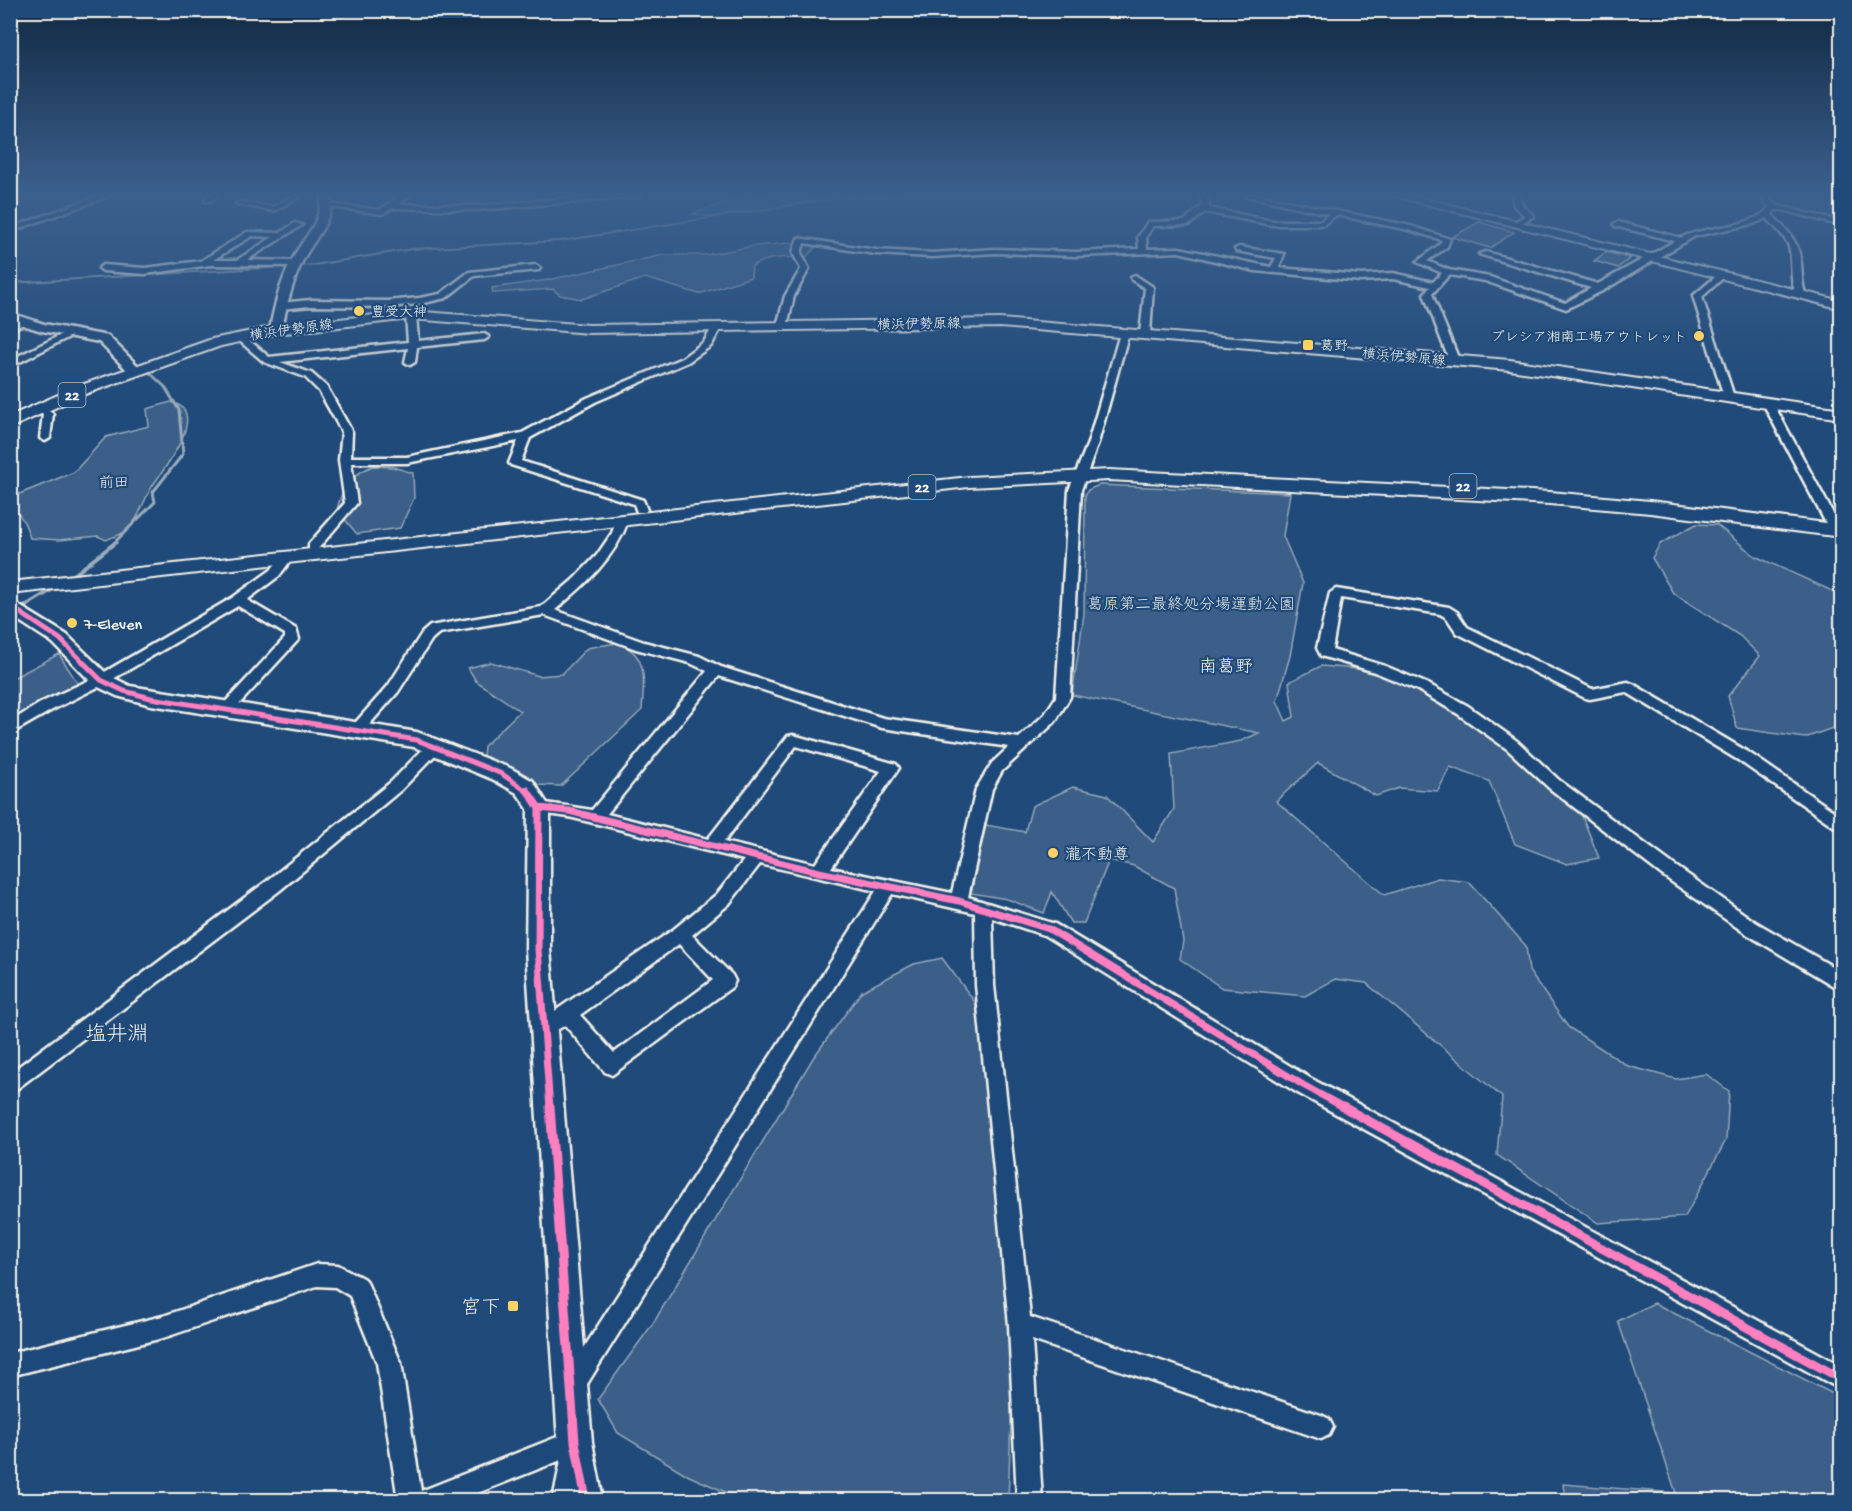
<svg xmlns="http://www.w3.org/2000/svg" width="1852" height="1511" font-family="'Gochi Hand','Klee One',sans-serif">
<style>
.green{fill:#3a5f88;stroke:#97a8b8;stroke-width:1.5}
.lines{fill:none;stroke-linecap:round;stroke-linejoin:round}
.stream-far2{stroke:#9cacbb;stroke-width:2}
.stream-far1{stroke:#9cacbb;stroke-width:3}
.stream{stroke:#9cacbb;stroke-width:4}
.building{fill:#4d6e92;stroke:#f4f1e8;stroke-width:1.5}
.street-casing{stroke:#f4f1e8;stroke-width:5}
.secondary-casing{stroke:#f4f1e8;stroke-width:5}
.primary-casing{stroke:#f4f1e8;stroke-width:4}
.street{fill:#1f4a7a;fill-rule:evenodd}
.secondary{fill:#1f4a7a;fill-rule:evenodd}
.primary{fill:#1f4a7a;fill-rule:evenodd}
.cycleway-far2-casing{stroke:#1f4a7a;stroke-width:9}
.cycleway-far1-casing{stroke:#1f4a7a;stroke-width:10}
.cycleway-casing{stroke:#1f4a7a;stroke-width:13}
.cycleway-far2{stroke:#ff80c0;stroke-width:5}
.cycleway-far1{stroke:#ff80c0;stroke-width:7}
.cycleway{stroke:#ff80c0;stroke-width:9}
.poi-dot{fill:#ffd166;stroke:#1f4a7a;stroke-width:2}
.labels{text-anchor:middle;stroke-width:4.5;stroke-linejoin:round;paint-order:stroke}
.far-poi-label{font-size:14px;fill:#f4f1e8;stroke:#1f4a7a;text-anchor:start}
.far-street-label{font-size:14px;fill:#f4f1e8;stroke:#1f4a7a}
.shield{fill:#1f4a7a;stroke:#b4bfc7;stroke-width:1.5}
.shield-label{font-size:15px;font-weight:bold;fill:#f4f1e8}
.far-neighbourhood-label{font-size:15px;fill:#f4f1e8;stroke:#1f4a7a}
.park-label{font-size:16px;fill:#e1e2de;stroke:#1f4a7a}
.poi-label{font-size:16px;fill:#f4f1e8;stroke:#1f4a7a;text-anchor:start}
.neighbourhood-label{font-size:18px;fill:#f4f1e8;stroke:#1f4a7a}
.near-poi-label{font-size:20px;fill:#f4f1e8;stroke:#1f4a7a;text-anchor:end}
.near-neighbourhood-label{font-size:21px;fill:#f4f1e8;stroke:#1f4a7a}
</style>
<rect width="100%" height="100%" fill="#1f4a7a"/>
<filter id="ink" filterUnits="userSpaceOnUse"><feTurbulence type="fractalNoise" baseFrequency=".0167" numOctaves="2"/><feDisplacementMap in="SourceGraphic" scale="12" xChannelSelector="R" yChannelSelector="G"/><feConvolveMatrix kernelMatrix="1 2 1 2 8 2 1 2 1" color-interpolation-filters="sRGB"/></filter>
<g filter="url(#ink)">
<path class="green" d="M749,195H821L813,201L766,209L711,217L692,214Z
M1770,195H1841V222C1828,221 1811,219 1800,212C1790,206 1787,203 1775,201Z
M790,243L817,246L805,258C786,257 769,256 752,266L751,277L699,294L645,278L582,299L560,295L553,289L493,293L492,288L548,280L663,255H705L754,246Z
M171,402C211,411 163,470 153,485C143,500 139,522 124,532C119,536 111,537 106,540L98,536L59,540L30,538C26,525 22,515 11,507V502L17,495L74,472L106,437L149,426L147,409Z
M373,466L393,467L413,473L414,498L400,528L357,534L337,510C341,489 353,473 373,466Z
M1099,485L1290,493L1283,536L1303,583L1290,656L1277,701L1286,721L1294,717L1289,682L1321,666L1358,669L1430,691L1483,727L1533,774L1580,811L1599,858L1567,864L1515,844L1489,781L1450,767L1438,791L1399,788L1376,796L1318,763L1276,801L1384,895L1438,878L1469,882L1526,946L1529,971L1568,1027L1628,1066L1676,1079L1706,1074L1729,1091L1726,1140L1685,1217L1598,1223L1497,1155L1502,1097L1366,983L1335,979L1305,996L1222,988L1180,959L1183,941L1174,888L1134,866L1109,860L1084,923H1071L1052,892L1044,913L1007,899L971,893L986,825L1025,832L1032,806L1073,787L1107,795L1153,842L1174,809L1171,754L1241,741L1259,733L1072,695L1084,614L1085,495L1088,490Z
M1696,524L1717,525L1755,556L1841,595V725L1805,738L1737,728L1728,696L1760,656L1740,636L1673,593L1652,558L1660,544Z
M616,643C649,652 644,680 642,710L561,786L537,785L518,771L483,756L484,746L520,711L476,681L468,668L491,662L539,676L562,674L587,648Z
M59,654L78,684L11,724V679Z
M942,958L975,1002L1008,1151L999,1229L1015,1320L1008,1500H744L689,1476L618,1433L598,1399L654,1322L813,1058L862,991L914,964Z
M1654,1303L1841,1398V1500H1565L1563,1484L1676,1493L1618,1321Z"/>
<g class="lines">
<path class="stream-far2" d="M10,283L314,265L412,249L560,241L832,199L903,195"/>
<path class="stream-far1" d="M114,543L155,502L153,492L183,454L179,410L165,387L147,370"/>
<path class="stream" d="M70,578L116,542
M19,610L58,586"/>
</g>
<path class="building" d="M1479,222L1514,232L1490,248L1452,237Z
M1606,252L1630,258L1618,268L1594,261Z"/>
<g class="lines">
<defs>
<path id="street" d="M101,195H112L10,232V228Z
M210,195H219L211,201H205V197Z
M294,195H303L274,211L236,204L240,202L273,207Z
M401,195H410L398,204L476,206L610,195H641L637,197L476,210L392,208L382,214L324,206L328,204L380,210Z
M1200,195H1208L1209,208L1272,221H1321L1329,214L1242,195H1257L1411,226L1450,239L1447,247L1427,261L1449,270L1490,277L1565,303L1591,288L1479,254L1486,252L1598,284L1675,241L1615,226L1614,224L1618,222L1681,238C1704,225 1755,229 1769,207L1759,195H1767L1775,205L1842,222V226L1783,210H1775L1772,215C1784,227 1798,240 1800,258C1803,271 1800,282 1806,295L1802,298C1786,289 1795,259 1788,244C1783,234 1774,226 1767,218L1753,224L1695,236L1604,290L1566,309L1485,281L1449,275L1432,294L1459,360L1454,363L1449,360L1424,294L1430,287L1393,279L1361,281L1255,271L1179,252L1076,256L995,253L932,257L876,254L804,243L801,253L809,269L794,296L787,326L782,329L777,326L785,296L801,269L793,253L798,238L876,250L932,253L995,249L1076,252L1139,249L1138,237L1148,222L1184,221L1203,205ZM1205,212L1272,225H1323L1336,215L1409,230L1442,240L1440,244L1417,262L1442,273L1433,282L1393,273L1361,275L1279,268L1284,254L1239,247L1235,249L1236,251L1276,258L1271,267L1179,248L1147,249L1146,237L1153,226L1189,225Z
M1512,195H1520L1522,205L1534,216L1517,226H1514V222L1525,216L1514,206Z
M295,223L302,225L247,260L299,261V265L296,266L211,265L145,274L103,271L99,268L103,265L145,268L201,261L247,232L280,233ZM252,236L273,237L237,260H213Z
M536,265L540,268L539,270L474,276L446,298L419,304L387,307L311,306L280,309L276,306L280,303L311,300L387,301L419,298L440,294L469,272Z
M1721,272L1725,275L1724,277L1702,297L1734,397L1729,400L1724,397L1693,296Z
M1135,275L1153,287L1150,334L1145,337L1140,334L1145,288L1132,280L1131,278Z
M411,312L416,315L418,341L484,334L489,337L484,340L417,347L415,362L410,365L405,362L408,348L280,362L311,373L327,387L352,432L351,457H407L522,433L587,398L682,358L704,342L713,326L721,328L711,346L688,362L595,402L530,438L521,461L643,500L647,510L645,512H637L634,504L511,465L509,463L518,441L407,463H351L357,503L317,550H309V544L345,503L339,460L342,432L319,391L305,377L264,362L235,337L243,335L269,357L408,342L406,315Z
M20,320L28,322L10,330V324Z
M1121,330L1129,332L1098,443L1081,490L1070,697L1055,722L1002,771L992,789L968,897L1055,924L1310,1078L1842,1366V1390L1296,1092L1044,935L992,918L994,985L1030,1317L1321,1415L1329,1419L1333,1427L1329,1435L1321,1439L1032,1340L1042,1500H1017L1009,1325L976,985L975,913L892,894L584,1389L576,1393L568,1389L564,1381L568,1373L876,891L760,864L729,904L692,935L732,975L735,981L732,987L612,1075L605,1072L565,1025L543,1039L536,1036L534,1030L536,1024L674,929L717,894L744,860L569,817L533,812L531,808L533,804L539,802L592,810L707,671L690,663L636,649L544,615L439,633L432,639L398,692L360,735L355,736L348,731L388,686L422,633L430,626L541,607L573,580L597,555L612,533L616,521L622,517L628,521C615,558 584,586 555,610L644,642L699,656L721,667L883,718L1019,738L1045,714L1056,697L1069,490L1088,443ZM719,676L882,728L1009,747L992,763L976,789L952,893L831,868L899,768L896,764L793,735L788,736L708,839L607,814ZM796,746L881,771L815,864L724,842ZM679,944L713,980L614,1053L580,1015Z
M69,331L77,333L10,367V360Z
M1768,400L1773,403L1842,530L1840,534L1836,535L1830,531L1763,403Z
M44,406L53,414L50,438L45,441L40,438L43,414L39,409Z
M287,553L293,557L279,576L247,600L296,629L299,639L230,714L225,715L218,710L285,638V634L238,606L106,683L52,710L10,734V722L42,702L96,677L232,598L271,570L283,554Z
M1336,589L1449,607L1457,612L1467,627L1592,689L1628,682L1633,684L1748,752L1842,817V832L1738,760L1626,692L1590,699L1585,698L1457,633L1447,618L1440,614L1341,598L1332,650L1385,666L1428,684L1468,706L1517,741L1559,780L1674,865L1757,923L1842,972V991L1745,933L1662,875L1549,788L1507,749L1458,714L1418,690L1375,672L1321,656L1317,648L1330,593Z
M434,742L441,747L439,751L401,790L279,891L10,1094V1073L267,881L391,782L429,743Z
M317,1264L338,1265L366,1280L401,1363L421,1491L575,1430L584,1433L587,1442L584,1451L460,1500H398L377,1363L350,1296L335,1287L317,1286L163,1338L10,1376V1353L163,1316Z
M570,1457L579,1460L582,1469L578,1500H553L561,1460Z"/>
<path id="secondary" d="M321,195H331C333,223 314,238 302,262C292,283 286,307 282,330L281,333H271L270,330C274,307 280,283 291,262C303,237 322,224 321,195Z
M10,313L44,324L108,336L142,370L135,374L130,373L99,342L42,331L10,321Z
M10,600L67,635L108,675L130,686L417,732L510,768L533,781L550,808V949L592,1442L603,1500H569L558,1442L526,949L528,809L517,793L494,780L414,747L151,705L117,696L94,685L53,643L10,615Z"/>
<path id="primary" d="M1390,195H1410L1842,301V309Z
M411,311L589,325L1000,319L1510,360L1842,409V419L1510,370L1000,327L589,333L411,319L276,334L221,346L88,393L10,428V416L76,387L212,339L276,326Z
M1109,470L1550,492L1650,501L1842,525V537L1650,513L1550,504L1109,480L969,487L10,594V582L969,477Z"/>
</defs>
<use href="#street" class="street-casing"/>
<use href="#secondary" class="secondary-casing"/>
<use href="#primary" class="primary-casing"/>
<use href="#street" class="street"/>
<use href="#secondary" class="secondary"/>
<use href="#primary" class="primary"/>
<defs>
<path id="cycleway-far2" d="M10,606L60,639L101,680L124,691L151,698L417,740L502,774L528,792"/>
<path id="cycleway-far1" d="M527,790L539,808L538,949L550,1108
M539,808L569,811L819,872L959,901L1049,929L1303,1085L1345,1108"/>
<path id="cycleway" d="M550,1107L575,1442L586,1500
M1343,1107L1842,1379"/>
</defs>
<use href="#cycleway-far2" class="cycleway-far2-casing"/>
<use href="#cycleway-far1" class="cycleway-far1-casing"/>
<use href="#cycleway" class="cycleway-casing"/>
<use href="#cycleway-far2" class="cycleway-far2"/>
<use href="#cycleway-far1" class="cycleway-far1"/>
<use href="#cycleway" class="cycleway"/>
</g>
</g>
<linearGradient id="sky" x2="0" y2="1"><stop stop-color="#112943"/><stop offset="0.48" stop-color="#3c608d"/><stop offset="1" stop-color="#3c608d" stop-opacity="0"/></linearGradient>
<rect width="1852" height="406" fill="url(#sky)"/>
<g class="poi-dot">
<circle cx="359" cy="311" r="6"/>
<circle cx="1699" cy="336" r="6"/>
<rect x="1302" y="339" width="12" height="12" rx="3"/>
<circle cx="72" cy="623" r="6"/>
<circle cx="1053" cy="853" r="6"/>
<rect x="507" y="1300" width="12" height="12" rx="3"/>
</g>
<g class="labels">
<g class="far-poi-label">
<text x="371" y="316">豊受大神</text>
<text x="1687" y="341" text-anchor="end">プレシア湘南工場アウトレット</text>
<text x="1320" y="350">葛野</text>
</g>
<g class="far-street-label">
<text transform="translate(919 323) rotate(-1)" y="5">横浜伊勢原線</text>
<text transform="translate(291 329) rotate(-8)" y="5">横浜伊勢原線</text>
<text transform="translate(1404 356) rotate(5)" y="5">横浜伊勢原線</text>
</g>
<g class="shield">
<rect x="58.5" y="383" width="27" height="24" rx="4.5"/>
<rect x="1449.5" y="474" width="27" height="24" rx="4.5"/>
<rect x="908.5" y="475" width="27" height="24" rx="4.5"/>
</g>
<g class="shield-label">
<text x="72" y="400">22</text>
<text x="1463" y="491">22</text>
<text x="922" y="492">22</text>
</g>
<g class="far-neighbourhood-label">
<text x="114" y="487">前田</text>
</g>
<g class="park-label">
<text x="1191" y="609">葛原第二最終処分場運動公園</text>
</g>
<g class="poi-label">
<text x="84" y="629">7-Eleven</text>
<text x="1065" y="859">瀧不動尊</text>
</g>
<g class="neighbourhood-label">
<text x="1226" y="672">南葛野</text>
</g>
<g class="near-poi-label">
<text x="501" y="1313">宮下</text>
</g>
<g class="near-neighbourhood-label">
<text x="117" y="1040">塩井淵</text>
</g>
</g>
<rect width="1852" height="1511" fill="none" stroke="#1f4a7a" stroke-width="36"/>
<rect x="18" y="18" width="1816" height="1475" fill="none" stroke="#f4f1e8" stroke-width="2" filter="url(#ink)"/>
</svg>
